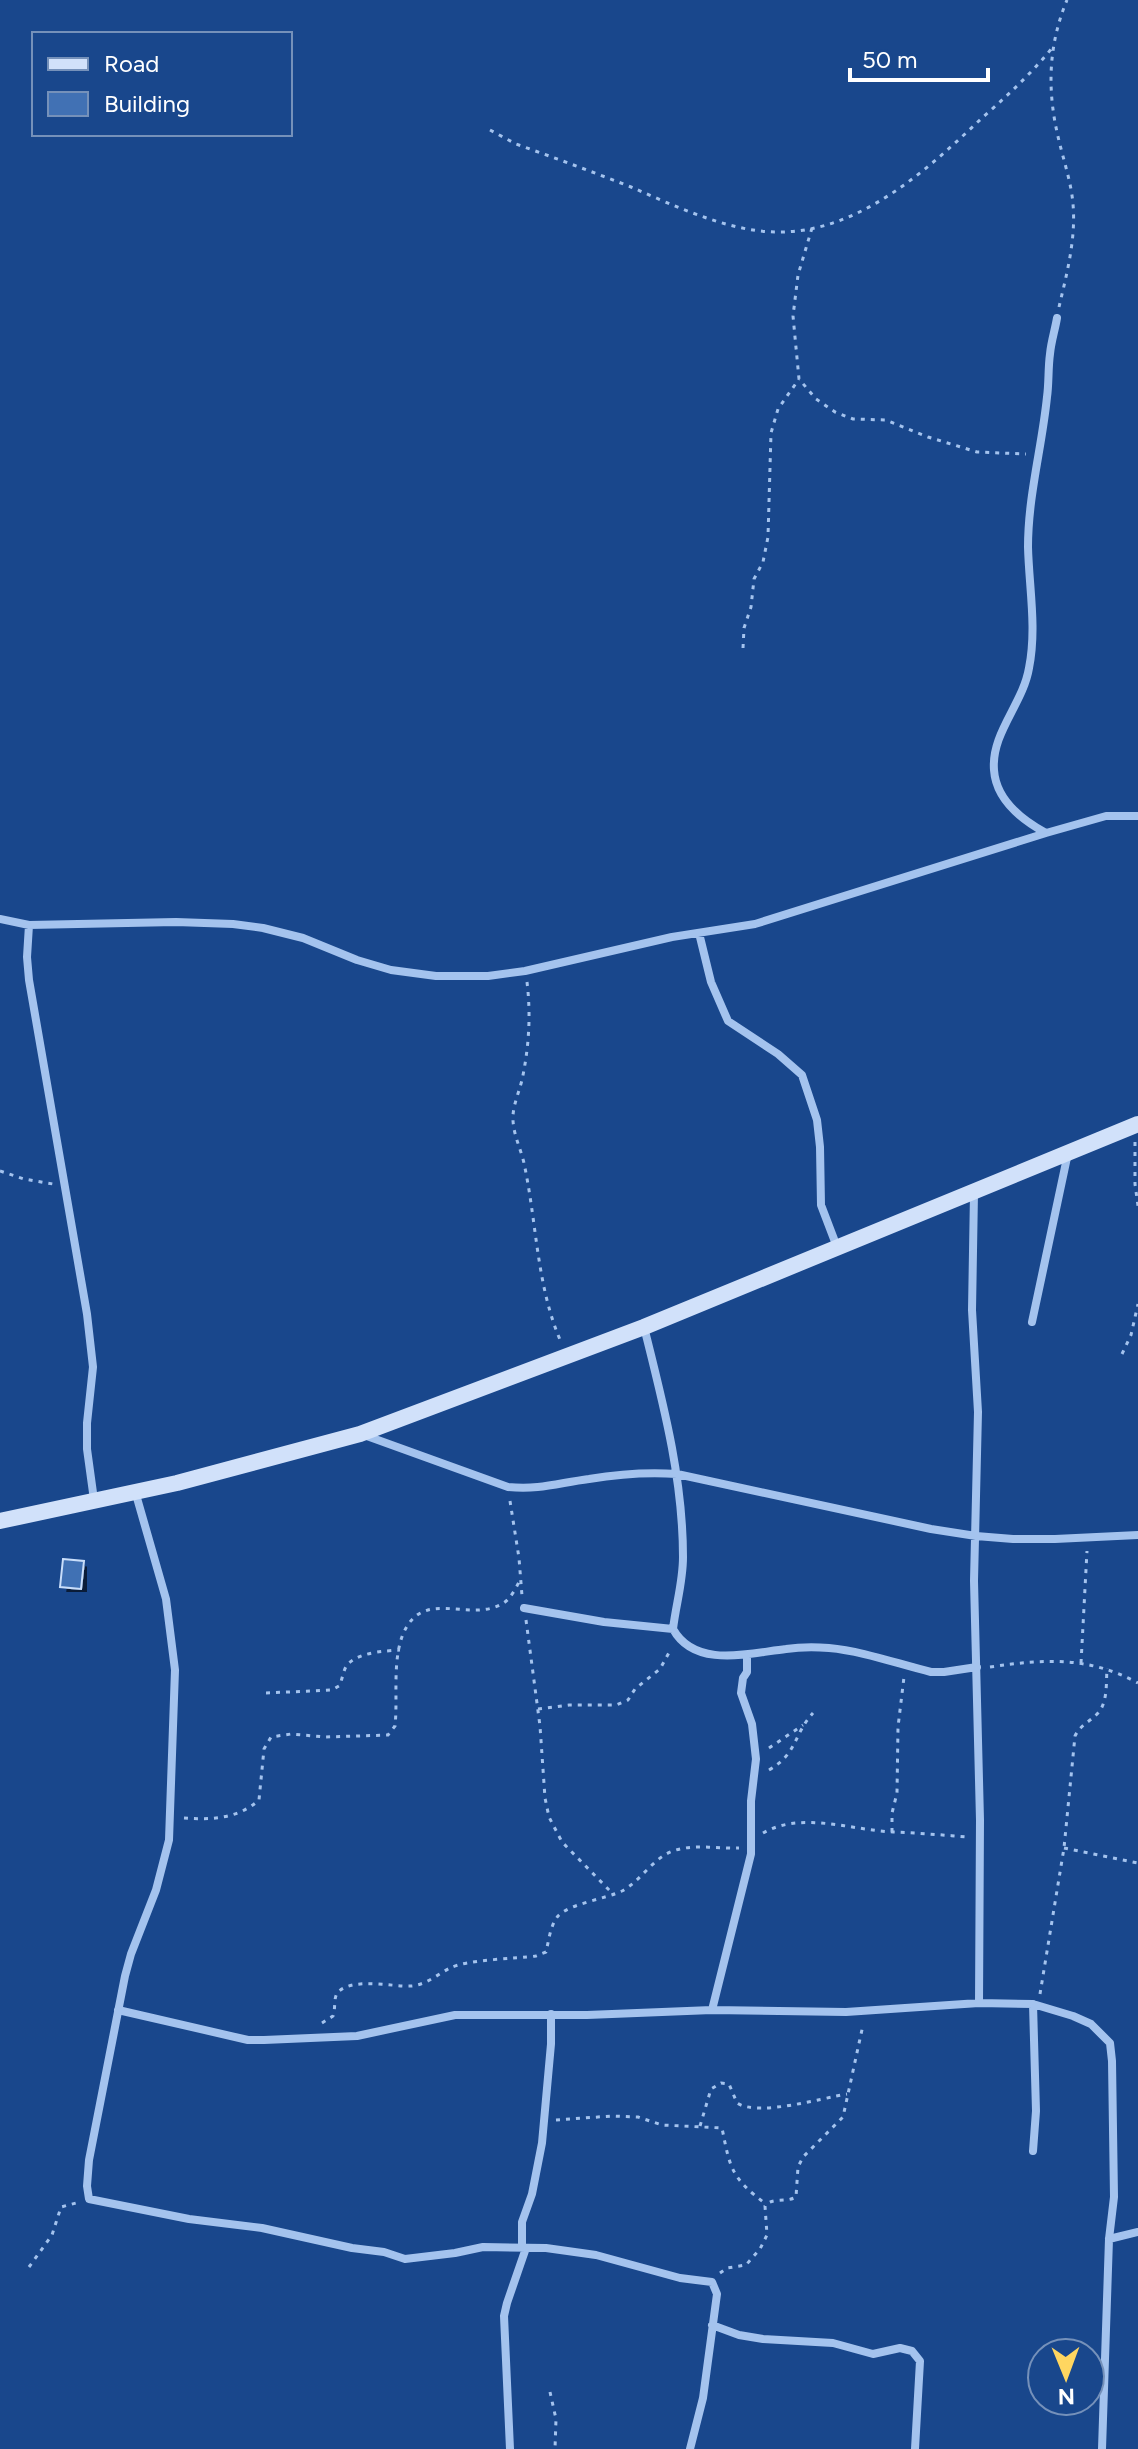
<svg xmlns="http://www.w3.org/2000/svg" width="1138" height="2449" font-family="Figtree,sans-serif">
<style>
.building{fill:#4171b4;stroke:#c9defa;stroke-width:2;filter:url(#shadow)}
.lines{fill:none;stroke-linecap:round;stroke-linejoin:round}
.path{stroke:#a4c3ee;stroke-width:3;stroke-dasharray:4 6;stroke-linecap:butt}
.street{stroke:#a4c3ee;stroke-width:8}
.secondary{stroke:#d1e1fa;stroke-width:16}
</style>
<defs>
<filter id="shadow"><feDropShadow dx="7" dy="7" stdDeviation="0" flood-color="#0009"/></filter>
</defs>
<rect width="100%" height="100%" fill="#19478c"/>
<path class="building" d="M63,1559L84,1561L81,1589L60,1587Z"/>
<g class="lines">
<path class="path" d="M490,130L516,144C555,158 593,172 631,187C675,206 727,231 775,232C858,234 927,170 983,117C1008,95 1031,74 1052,48
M812,228L798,275L793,316L799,379L816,399L835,412L853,419L886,420L928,437L977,452L1026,454
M1059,307C1067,273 1076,239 1073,204C1071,180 1062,156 1057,132C1047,87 1049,43 1067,0
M743,648L744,628L751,607L754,579L763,562L768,537L771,433L778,409L799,379
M527,982C531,1015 529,1047 522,1080C519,1092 514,1103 513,1115C512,1134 522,1150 525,1168C537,1227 537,1287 561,1342
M1135,1142V1184L1138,1206
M0,1171L24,1179L53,1184
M1122,1354L1131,1335L1138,1304
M510,1501L519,1558L522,1596
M526,1620L540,1726L545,1798L549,1817L562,1842L613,1894
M1081,1663L1087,1551
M990,1667C1045,1659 1088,1656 1138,1683
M266,1693L332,1690L339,1686C343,1679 343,1668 349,1663C361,1652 385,1651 400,1650
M538,1709L569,1705H616L628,1700L635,1689L660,1669L671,1649
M769,1748L803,1725
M769,1770C798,1753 793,1735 813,1713
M184,1818C210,1820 238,1819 259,1800L264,1749L271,1737L291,1734L325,1737L388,1735L395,1726C398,1697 392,1662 403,1634C423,1587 468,1623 502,1604C510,1600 516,1588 520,1580
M892,1832V1813L897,1793L898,1727L904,1677
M763,1833C801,1811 851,1830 893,1832C918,1833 943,1835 968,1837
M1064,1848L1138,1863
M1040,1994L1064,1848L1075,1736C1081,1724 1090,1722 1098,1713C1108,1702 1106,1682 1107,1668
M322,2023L333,2016C336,2008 333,1998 338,1992C354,1977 392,1987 411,1986C426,1985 438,1974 450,1968C469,1959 515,1959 536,1956L546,1952C549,1940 550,1926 558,1916C569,1904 605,1899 622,1891C642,1880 654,1856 676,1850C696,1844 719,1849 739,1848
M556,2120L612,2116L638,2117L662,2125L722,2128C730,2168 731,2178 766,2204
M700,2126L711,2089L721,2083L729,2084L737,2103C758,2117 822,2098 847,2094
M29,2267L52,2235L61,2207L76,2203
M720,2273L727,2268L746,2265L760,2249L767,2235L765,2206C772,2197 786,2203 796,2197L798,2167L803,2157L843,2117L863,2025
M550,2392L556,2419L555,2449"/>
<path class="street" d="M1057,318C1055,330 1051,342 1050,354C1048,368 1049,383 1047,397C1042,447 1028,496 1028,547C1029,587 1037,628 1029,668C1023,704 991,733 994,770C996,800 1022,820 1046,833L1106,816H1138
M0,919L29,925L176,922L233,924L263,928L303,938L357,960L391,970L436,976H488L525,971L672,937L755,924L1046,833
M29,925L27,957L29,980L87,1314L93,1367L87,1423V1449L94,1500
M699,933L711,982L728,1021L778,1054L802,1075L817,1120L820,1147L821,1205L837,1247
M974,1193L972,1310L978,1412L974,1581L980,1820L979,2003
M1032,1322L1068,1153
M644,1327C663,1403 683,1478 683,1557C683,1582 676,1604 673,1629C695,1669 750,1653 786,1649C800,1647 815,1647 829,1648C863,1651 898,1664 931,1672H944L977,1667
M364,1435L508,1487C540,1490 558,1483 589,1479C619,1474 648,1472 677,1474L931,1529L976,1536L1013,1539H1055L1138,1535
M135,1491L166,1599L175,1670L169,1840L156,1890L131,1954L125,1976L89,2160L87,2186L89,2199L189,2219L262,2228L352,2248L384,2252L405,2259L455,2253L483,2247L546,2248L596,2255L680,2278L712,2282L717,2294L703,2398L690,2449
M524,1608L604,1622L673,1629
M118,2010L248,2040H264L357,2036L455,2015H587L712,2010L846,2012L979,2003L1033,2004L1073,2016L1091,2024L1110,2043L1112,2061L1114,2197L1109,2239L1102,2449
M712,2010L751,1854V1801L756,1759L752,1724L741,1693L743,1678L747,1672V1656
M1033,2151L1036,2111L1033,2004
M1109,2239L1138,2232
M522,2248V2222L532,2194L542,2143L551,2044V2014
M712,2325L739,2335L763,2339L833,2343L873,2354L900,2348L912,2351L920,2361L915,2449
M510,2449L504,2316L507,2303L526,2248"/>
<path class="secondary" d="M0,1521L177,1483L360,1434L644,1327L1138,1124"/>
</g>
<rect x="32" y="32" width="260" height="104" fill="#19478c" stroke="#7591ba" stroke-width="2"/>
<rect x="48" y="58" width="40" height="12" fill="#d1e1fa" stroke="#7591ba" stroke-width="2"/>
<text x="104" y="72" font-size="24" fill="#ffffff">Road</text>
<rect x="48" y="92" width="40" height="24" fill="#4171b4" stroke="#7591ba" stroke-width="2"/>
<text x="104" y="112" font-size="24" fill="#ffffff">Building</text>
<g transform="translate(1066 2377) rotate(179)"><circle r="38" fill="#19478c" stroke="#7591ba" stroke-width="2"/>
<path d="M0-6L14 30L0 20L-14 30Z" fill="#ffd660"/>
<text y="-12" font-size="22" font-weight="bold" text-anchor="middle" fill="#ffffff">N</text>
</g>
<path d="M850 68v12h138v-12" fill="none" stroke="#ffffff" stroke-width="4"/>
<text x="862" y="68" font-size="24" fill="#ffffff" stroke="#19478c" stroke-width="6" paint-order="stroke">50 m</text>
</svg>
